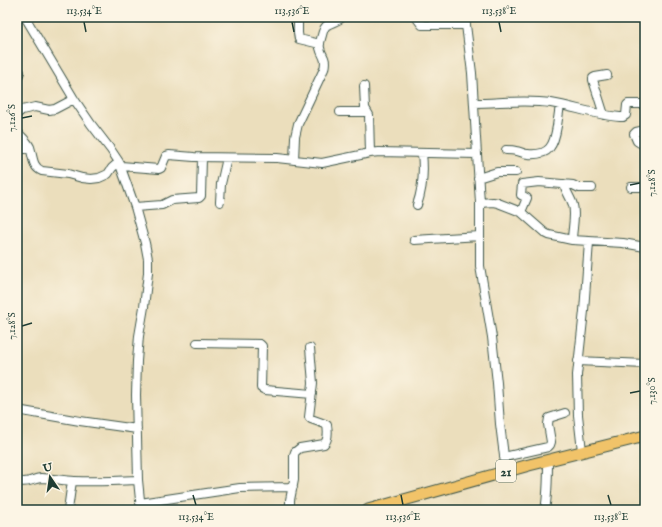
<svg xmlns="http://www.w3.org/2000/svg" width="662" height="527" font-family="'IM FELL English',serif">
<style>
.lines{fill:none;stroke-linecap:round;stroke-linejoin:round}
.minor-casing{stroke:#3e5548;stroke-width:10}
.highway-casing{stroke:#3e5548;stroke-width:13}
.minor{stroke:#fff;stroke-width:8}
.highway{stroke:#f1c369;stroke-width:11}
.ticks{fill:none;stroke:#1f3d34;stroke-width:1.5}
.labels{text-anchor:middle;stroke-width:3.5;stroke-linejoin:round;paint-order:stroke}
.shield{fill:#fcf5e5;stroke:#617469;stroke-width:1}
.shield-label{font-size:13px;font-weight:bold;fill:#1f3d34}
.neatline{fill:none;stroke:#1f3d34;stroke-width:1.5}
.ticks-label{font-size:10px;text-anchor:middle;fill:#1f3d34}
</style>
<rect width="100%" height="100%" fill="#fcf5e5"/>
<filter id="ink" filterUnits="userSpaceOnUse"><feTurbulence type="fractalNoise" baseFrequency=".025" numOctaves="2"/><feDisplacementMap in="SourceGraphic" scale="8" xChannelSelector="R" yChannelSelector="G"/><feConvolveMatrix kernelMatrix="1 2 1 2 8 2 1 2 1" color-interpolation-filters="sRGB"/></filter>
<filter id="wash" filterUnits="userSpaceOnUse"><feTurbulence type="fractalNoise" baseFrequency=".012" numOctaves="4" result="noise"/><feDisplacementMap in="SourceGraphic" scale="16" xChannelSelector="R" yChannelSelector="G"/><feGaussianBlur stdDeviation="0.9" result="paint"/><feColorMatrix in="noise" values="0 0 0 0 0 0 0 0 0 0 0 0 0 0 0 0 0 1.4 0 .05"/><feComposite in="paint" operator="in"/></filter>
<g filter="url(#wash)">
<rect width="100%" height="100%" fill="#ebdebc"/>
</g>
<g filter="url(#ink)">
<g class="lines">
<defs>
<path id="minor" d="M25,17L74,99L91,124L111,150L119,162L135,207L145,243L148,259V273L144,307L139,336L137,361L136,395L138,480L141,510
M298,17V33L299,39L320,44
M416,17L422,25H466
M465,17L472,73L480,203V266L492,337L497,383L500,424L506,472
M17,79L20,72
M364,86L365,108L369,115L370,153
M474,103C499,103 525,99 551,103C574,107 596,115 620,117H623L626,115L627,105L628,104H645
M340,112H367
M17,114L22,110L35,107L49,110L55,109L74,99
M604,115L593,80V78L595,77L607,75
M645,130L636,132L634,134L637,141L645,146
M17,132C22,137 27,141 30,147C33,156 32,167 42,171L68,174L82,178L91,179L99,178L108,174L112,168L119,162
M17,150L30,148
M506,150C509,150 513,150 516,151C520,151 523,154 528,154C550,156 554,145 557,126C558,119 559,112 560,105
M294,160L295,137L298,124L324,69C327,57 322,57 320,48C319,44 321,39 322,35C323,32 323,29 326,26C331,22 338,22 342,17
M121,166L159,169L161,168L166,156L169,155L194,157L277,158L322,163L370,153L379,152L477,154
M478,178L497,172H516
M564,184C566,192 571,198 573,205C576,215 572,230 572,240
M631,187H645
M220,202L221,184L227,158
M480,203L493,202L498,203L521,212L545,233L549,235L572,240L623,243L645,247
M417,205C423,188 424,171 422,153
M135,207L162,205L172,200L199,198L201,196L202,158
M521,212L527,198L521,195L522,184L539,182L573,185L579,188H592
M414,240L480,236
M197,343L260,344L262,346L261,388L265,390L312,394
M578,361L645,364
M17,410L80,421L137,429
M582,451L578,415L577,375L584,311L589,242
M504,457L548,447L550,445L551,442L548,424L549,418L565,413
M17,481C29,484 31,479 41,478C53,478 64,481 75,481C96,482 117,481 138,480
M140,503L240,488L293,487
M68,510L72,481
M290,510V500L294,480V455L295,452L300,448L324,444C328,440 328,431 327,425L325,424L311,419L309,417L313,383L310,348
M545,510C548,494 548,477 548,460"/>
<path id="highway" d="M368,510L529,465L645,436"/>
</defs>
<use href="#minor" class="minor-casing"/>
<use href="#highway" class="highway-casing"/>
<use href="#minor" class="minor"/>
<use href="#highway" class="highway"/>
</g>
</g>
<path class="ticks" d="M84,22L86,32M292,22L294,32M499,22L501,32M22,118L32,116M630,185L640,183M22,326L32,323M630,393L640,391M193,495L196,505M401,495L403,505M608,495L611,505"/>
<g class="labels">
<rect class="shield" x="496" y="460" width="20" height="22" rx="3"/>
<g class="shield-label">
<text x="506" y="476">21</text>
</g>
</g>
<rect width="662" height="527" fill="none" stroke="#fcf5e5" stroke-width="44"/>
<g transform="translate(50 477) rotate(347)" stroke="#fcf5e5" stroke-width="3" paint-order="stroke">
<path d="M0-3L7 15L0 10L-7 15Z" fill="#1f3d34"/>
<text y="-6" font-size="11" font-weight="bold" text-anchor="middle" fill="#1f3d34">U</text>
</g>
<rect x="22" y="22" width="618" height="483" class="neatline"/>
<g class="ticks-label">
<text x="84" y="14">113.534°E</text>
<text x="292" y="14">113.536°E</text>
<text x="499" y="14">113.538°E</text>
<text transform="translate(11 118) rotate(-90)" y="4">7.126°S</text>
<text transform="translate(651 183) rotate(-90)" y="4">7.128°S</text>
<text transform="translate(11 326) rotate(-90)" y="4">7.128°S</text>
<text transform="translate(651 391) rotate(-90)" y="4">7.130°S</text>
<text x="196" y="520">113.534°E</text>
<text x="403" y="520">113.536°E</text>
<text x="611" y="520">113.538°E</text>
</g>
</svg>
